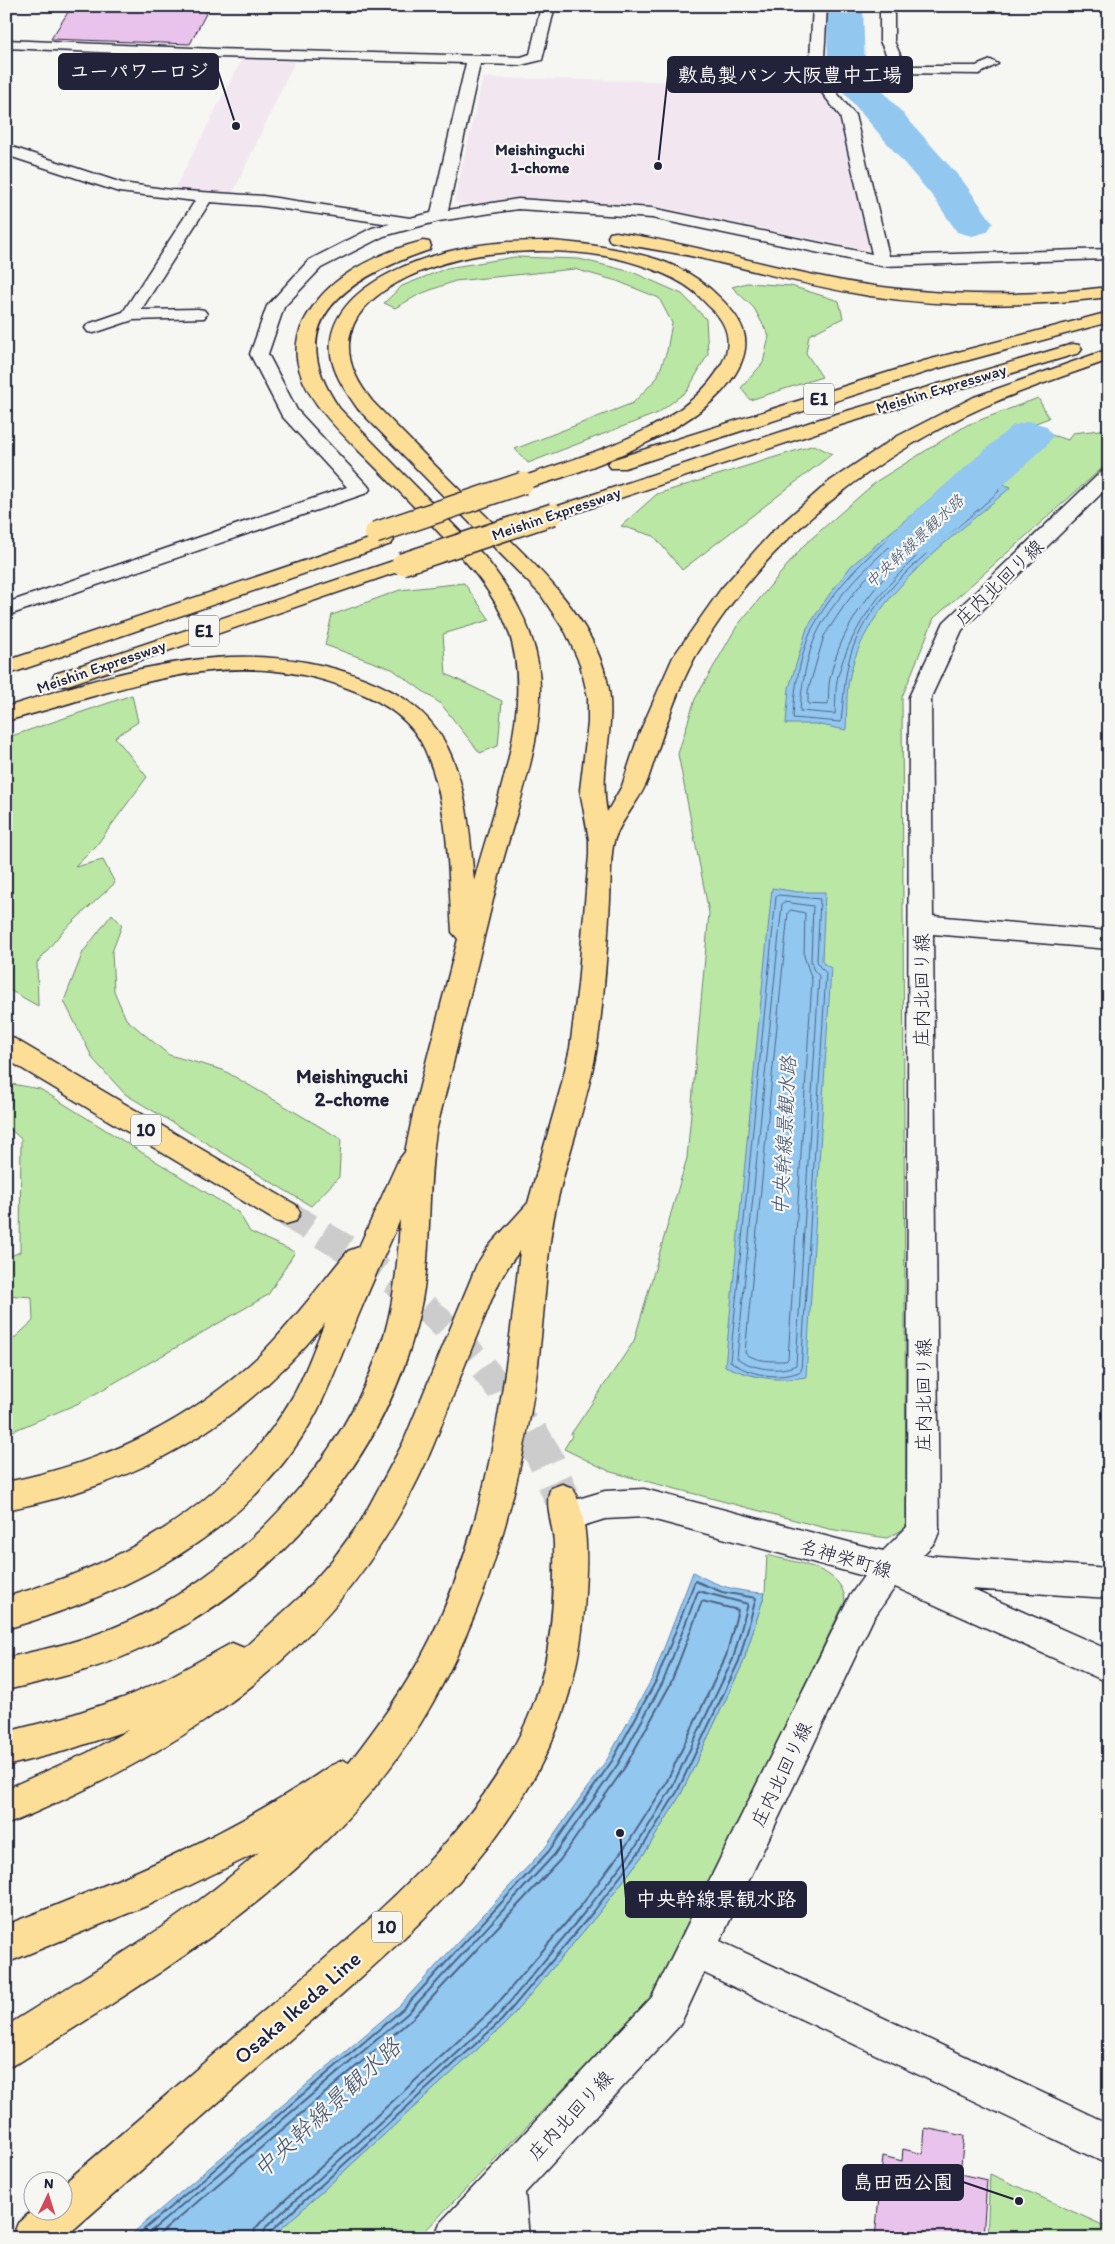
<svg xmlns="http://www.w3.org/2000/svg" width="1115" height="2244" font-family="Itim,'Klee One',sans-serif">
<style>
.built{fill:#f2e7f0}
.green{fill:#bbe7a5;stroke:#6e8470}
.water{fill:#92c7f0;stroke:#6585a8}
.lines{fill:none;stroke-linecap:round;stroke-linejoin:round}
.shore-far1{stroke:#4f6483;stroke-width:1}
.shore{stroke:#4f6483;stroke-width:2}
.river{fill:#92c7f0;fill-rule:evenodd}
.building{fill:#eac3ec;stroke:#22223b}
.major-tunnel-far1{stroke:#cccccd;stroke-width:28;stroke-dasharray:28 14;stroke-linecap:butt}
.major-tunnel{stroke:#cccccd;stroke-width:36;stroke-dasharray:36 18;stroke-linecap:butt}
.minor-casing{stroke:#22223b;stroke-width:3}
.major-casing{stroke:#22223b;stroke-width:3}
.highway-casing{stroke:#22223b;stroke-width:3}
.minor{fill:#f6f6f2;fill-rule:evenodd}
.major{fill:#fcde96;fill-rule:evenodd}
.highway{fill:#fcde96;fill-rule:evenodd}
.highway-bridge-casing{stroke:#22223b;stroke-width:24;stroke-linecap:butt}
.highway-bridge{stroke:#fcde96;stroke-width:21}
.labels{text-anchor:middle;stroke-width:4.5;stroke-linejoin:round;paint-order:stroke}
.far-neighbourhood-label{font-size:16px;font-weight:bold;fill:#22223b;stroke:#f6f6f2}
.far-street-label{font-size:16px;fill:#22223b;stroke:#f6f6f2}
.far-water-label{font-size:16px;font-style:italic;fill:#445471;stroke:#f6f6f2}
.shield{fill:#f6f6f2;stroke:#626272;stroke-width:1}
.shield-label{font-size:18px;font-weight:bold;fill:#22223b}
.street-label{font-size:19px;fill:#22223b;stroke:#f6f6f2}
.neighbourhood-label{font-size:20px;font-weight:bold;fill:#22223b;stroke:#f6f6f2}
.water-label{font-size:20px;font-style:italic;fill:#445471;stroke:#f6f6f2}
.near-street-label{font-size:22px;fill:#22223b;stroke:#f6f6f2}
.near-water-label{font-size:24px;font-style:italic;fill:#445471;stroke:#f6f6f2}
.leader{fill:none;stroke:#22223b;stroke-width:2}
.callout-dot{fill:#22223b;stroke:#f6f6f2;stroke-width:2}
.callout{fill:#22223b;stroke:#22223b;stroke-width:2}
.callout-label{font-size:20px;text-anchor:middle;font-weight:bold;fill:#fff}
</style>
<rect width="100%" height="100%" fill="#f6f6f2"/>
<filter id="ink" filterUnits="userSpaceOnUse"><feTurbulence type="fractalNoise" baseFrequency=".02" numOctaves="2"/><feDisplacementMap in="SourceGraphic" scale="10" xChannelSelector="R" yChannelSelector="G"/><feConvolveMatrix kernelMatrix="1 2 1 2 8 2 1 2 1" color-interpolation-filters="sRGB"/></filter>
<g filter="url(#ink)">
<path class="built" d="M242,59L295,61L233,193L174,190Z
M483,78L815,84L836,114L844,132L876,246L865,250L658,207L538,199L465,204L454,202Z"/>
<path class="green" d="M515,257L579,259L632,272L682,294L706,319L708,354L687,391L658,413L528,463L515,449L633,403L657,378L667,351L672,323L659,298L617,281L574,269L455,281L420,294L395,308L384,303L402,286L447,268Z
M747,283L791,286L839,301L843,318L809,335L806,353L822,377L750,400L741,388L763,363L769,336L754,308L732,287Z
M1038,398L1049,418L1025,427L1068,440L1072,433L1109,429V462L934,618L902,697L906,1528L887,1538L829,1529L611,1472L564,1449L572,1436L571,1434L634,1341L687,1158L709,913L678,754L695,699L737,626L804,545L877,481L967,425Z
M814,445L832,454L682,570L654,536L621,526L657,494Z
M464,583L490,620L443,634L446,674L502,701L498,746L480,753L441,704L392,669L325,645L332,615L400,590Z
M132,695L138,722L115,737L147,777L96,846L75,867L103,860L115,883L62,932L37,963L38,1006L6,988V738Z
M112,914L122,925L112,952L114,991L126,1019L169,1055L223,1070L341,1139L339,1177L311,1206L125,1094L93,1059L64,1001L83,952Z
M6,1083L40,1089L239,1213L250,1232L295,1252L268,1295L79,1403L6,1434V1343L8,1344L33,1321L32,1297L6,1295V1258L20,1252L21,1139L6,1125Z
M767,1555C792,1562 844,1567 845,1601L654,1996L418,2238H271L506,2023L598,1914L646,1851L681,1794L743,1663L765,1593Z
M990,2174L1109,2228V2238H987Z"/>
<path class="water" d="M964,470L1011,487C952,539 864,598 849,680C846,696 847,714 846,730L816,724H786L789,688L807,628L829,595L851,566Z
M772,888L798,892H825L822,960L823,963L831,968L806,1377C776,1382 753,1378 725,1366Z
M693,1572C716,1586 738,1592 765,1593L743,1663L681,1794L646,1851L598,1914L506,2023L271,2238H127L400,2005L545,1848L608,1758L653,1677Z"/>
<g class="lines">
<path class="shore-far1" d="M964,476L998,488L999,491C950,537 875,585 852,650C844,674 844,697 841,722L793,718C794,690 800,655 812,629C845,565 910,522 964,476Z
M965,483L986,490L987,493C928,548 860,594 838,676C835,688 836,702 835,714L800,711C801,688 807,654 817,633C845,575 917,525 965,483Z
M967,492L972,493V497C913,548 847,598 830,678C828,687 829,696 828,705L808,704V691L824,636L844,606L865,579Z
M779,895L820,899L817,960L819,966L826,973L801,1371C780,1381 748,1375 730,1361L776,897Z
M784,902L813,906L811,961L813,969L819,976L796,1365C779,1373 752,1369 737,1358L782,904Z
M791,910L805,913L804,956L812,980L788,1359L786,1361C772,1361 757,1362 745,1353L788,913Z"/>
<path class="shore" d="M134,2238L404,2008L549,1851L612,1761L657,1679L695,1581L722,1592L756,1598L739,1661L677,1792L642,1848L594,1911L502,2020L270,2232L268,2238
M143,2238L408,2013L554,1855L618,1764L663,1682L698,1591L748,1604L733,1659L671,1789L637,1845L589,1907L498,2016L266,2227L262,2238
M155,2238L413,2018L560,1860L625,1767L670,1685L702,1601L738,1610L726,1656L665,1785L630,1840L583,1903L492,2010L261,2222L255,2229L254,2238"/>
<path class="river" d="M827,6H863L865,71L963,181L993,223L987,232L972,236L957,232L934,198L834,81L828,73Z
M1029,421L1046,426L1053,436L1046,446L929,553L911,558L893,553L885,542L893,531L1012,426Z"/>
</g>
<path class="building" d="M72,6H210L190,44L51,39Z
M925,2128L964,2136L960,2174L987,2180L983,2238H875L883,2156L902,2161L903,2149L923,2154Z"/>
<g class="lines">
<path class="major-tunnel-far1" d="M286,1213C316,1232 348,1248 377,1269C438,1312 492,1371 531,1435"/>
<path class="major-tunnel" d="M530,1433L545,1458L562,1498"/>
<defs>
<path id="minor" d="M541,6H555L542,60L521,65L480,64L448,210L518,199L652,208L872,254L840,116L809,76L813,6H827L823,76L855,115L889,256L1109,249V259L882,266L652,218L518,209L439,221L384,236L321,268L284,307L268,354L297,410L367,485L370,489L367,493L6,616V603L347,487L282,416L250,354L267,306L309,260L372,228L390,224L263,206L210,202L141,310L198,309L204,310L207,314L204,318L133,320L94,333L88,332L85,328L88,324L123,312L195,201L119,192L6,155V145L122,183L171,190L263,196L410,218L431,213L466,63L215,57L6,48V40L215,49L521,57L530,54Z
M880,6H894V41L905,66H976L991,60L998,64L979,74L895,73L880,41Z
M1109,469V486L962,630L931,697L933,916L1109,931V949L933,934L939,1532L935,1542L923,1555L1109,1568V1598L971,1589L1109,1650V1683L895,1587L873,1619L720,1941L1109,2124V2165L704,1973L680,2025L525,2193L529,2238H487V2234L483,2238H434L440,2223L652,1997L849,1597L864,1576L644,1517L605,1519L569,1530L558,1525L553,1515L558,1505L605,1491L644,1489L883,1551L907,1527L909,697L944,622L1102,471Z"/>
<path id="major" d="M6,1036L15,1039L296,1205L300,1213L296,1221L286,1224L276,1221L6,1059Z
M562,1484L573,1488C589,1522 587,1556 585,1592C578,1800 430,1917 286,2043C212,2108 138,2173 64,2238H12L18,2223L32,2211L62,2212V2185C132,2125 201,2065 271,2005C367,1922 475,1837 528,1718C551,1666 555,1601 554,1545C554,1526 543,1504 551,1488Z"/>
<path id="highway" d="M616,232C691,244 763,265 838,280C928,297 1018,298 1109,287V297C1029,307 950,308 870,296C813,287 756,271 700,258C670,251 639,248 610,241L608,237L610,233Z
M423,241L429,242L431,246L429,250C350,277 277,320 340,409L484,556C509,588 531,622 538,663C548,730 519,800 502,864C486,926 472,989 456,1051C450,1078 442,1105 436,1132C426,1191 433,1252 420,1310C388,1461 274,1587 136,1651C95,1670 50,1680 6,1690V1658C40,1650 75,1643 108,1630C233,1581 347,1461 385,1332C395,1296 398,1258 400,1220C384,1256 368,1292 353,1328C340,1357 330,1387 315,1415C251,1532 130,1593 6,1629V1597C123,1564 231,1504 293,1396C306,1373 314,1347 325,1323C241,1426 137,1485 6,1510V1482C103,1463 188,1423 260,1355C292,1323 319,1286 348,1251L359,1247L398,1161L405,1152L414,1109L458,939L452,932C448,872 450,806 425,750C413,721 384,702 355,691C232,640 126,690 6,721V707C124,670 245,631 365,679C398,692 426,709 444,741C467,782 470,834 474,881C494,805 535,711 509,632C493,587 460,555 428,521C405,497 382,474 358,450C334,425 302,396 297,359C294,336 304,318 317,301C341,270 387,250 423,241Z
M552,241C589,244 624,249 659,260C680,267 702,280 717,295C748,324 756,347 729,383C694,431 580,475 523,489L516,487L513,483L516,479C581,456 686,429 721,365C733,344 728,325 712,309C705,303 699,295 692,290C670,273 632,261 605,256C570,250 534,250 499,253C451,256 352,285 349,344C348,366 359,384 372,401C409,439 446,477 484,514C532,563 590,611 607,680C618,724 598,767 607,812L622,786L639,734L673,657L721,589L771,533L830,481L896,437L974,397L1109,349V360C1068,375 1026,388 986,406C881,453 784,526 719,621C711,633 702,645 695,657C674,696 662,738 648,779C640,802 617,823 613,846C610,863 611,883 610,900C607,951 604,1002 596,1052C585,1116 558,1177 550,1242C545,1285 543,1328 537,1372C521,1486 490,1600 433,1702C342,1866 174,1965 20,2062L6,2067V2026C92,1972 183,1920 259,1852L151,1904L6,1963V1925C124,1879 226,1837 330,1766L343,1760L349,1763C379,1724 408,1684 430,1640C490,1516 505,1385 520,1251C500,1274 494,1294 483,1321C463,1367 447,1414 427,1460C343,1647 190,1749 6,1825V1789L87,1753L128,1730L65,1751L6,1766V1732L65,1717L123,1698L168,1678L232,1643L244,1648L300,1597L333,1559L361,1521L403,1443L477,1264L489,1246L528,1203L561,1087L570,1048L578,985L589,855V840L580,790L588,723V697L580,664L566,633L541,595L358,409C347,393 334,376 331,355C322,281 443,247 498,243C516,241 534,241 552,241Z
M1109,312V322L936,369L625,468H611L608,464L611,460L924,361Z
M1073,344L1079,345L1082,349L1079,353L834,427L560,518L553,520L546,518L543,514L546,510L820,419Z
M384,534L391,536L394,540L391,544L6,675V661Z
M402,558L409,560L412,564L409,568L71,684L63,686L55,684L52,679L55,674Z"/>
</defs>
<use href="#minor" class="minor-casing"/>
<use href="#major" class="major-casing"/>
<use href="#highway" class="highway-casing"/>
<use href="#minor" class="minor"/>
<use href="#major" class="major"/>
<use href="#highway" class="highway"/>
<defs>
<path id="highway-bridge" d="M375,533L523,483
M402,564L553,514"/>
</defs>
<use href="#highway-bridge" class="highway-bridge-casing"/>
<use href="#highway-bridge" class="highway-bridge"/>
</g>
</g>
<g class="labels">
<g class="far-neighbourhood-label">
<text x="540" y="155">Meishinguchi<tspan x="540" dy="18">1-chome</tspan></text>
</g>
<g class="far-street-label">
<text transform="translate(941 388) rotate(-17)" y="6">Meishin Expressway</text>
<text transform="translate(556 513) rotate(-19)" y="6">Meishin Expressway</text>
<text transform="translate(101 666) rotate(-19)" y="6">Meishin Expressway</text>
</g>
<g class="far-water-label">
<text transform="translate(914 541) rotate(-43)" y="6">中央幹線景観水路</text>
</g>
<g class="shield">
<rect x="804" y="383.5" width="30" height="31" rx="4"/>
<rect x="189" y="615.5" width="30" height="31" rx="4"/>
<rect x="131" y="1114.5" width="30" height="31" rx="4"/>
<rect x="372" y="1911.5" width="30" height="31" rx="4"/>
</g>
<g class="shield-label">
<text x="819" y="405">E1</text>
<text x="204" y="637">E1</text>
<text x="146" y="1136">10</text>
<text x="387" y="1933">10</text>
</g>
<g class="street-label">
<text transform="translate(999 582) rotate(-44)" y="7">庄内北回り線</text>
<text transform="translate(921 990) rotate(-90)" y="7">庄内北回り線</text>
<text transform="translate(923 1395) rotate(-90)" y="7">庄内北回り線</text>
<text transform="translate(846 1558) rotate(16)" y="7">名神栄町線</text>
<text transform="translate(781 1774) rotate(-64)" y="7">庄内北回り線</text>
<text transform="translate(570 2115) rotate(-47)" y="7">庄内北回り線</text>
</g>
<g class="neighbourhood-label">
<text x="352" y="1083">Meishinguchi<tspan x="352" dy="23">2-chome</tspan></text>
</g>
<g class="water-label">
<text transform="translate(784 1136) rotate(-87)" y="7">中央幹線景観水路</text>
</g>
<g class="near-street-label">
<text transform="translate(297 2007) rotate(-41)" y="8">Osaka Ikeda Line</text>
</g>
<g class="near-water-label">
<text transform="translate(327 2108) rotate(-43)" y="8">中央幹線景観水路</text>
</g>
</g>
<path class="leader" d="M236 126L218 71M658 166L668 75M620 1833L626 1899M1019 2201L963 2182"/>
<g class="callout-dot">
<circle cx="236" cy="126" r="5"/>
<circle cx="658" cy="166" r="5"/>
<circle cx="620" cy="1833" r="5"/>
<circle cx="1019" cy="2201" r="5"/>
</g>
<g class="callout">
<rect x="59" y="54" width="159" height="35" rx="5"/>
<rect x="668" y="57" width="244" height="35" rx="5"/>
<rect x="626" y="1882" width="180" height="35" rx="5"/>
<rect x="843" y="2165" width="120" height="35" rx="5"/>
</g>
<g class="callout-label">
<text x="139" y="78">ユーパワーロジ</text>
<text x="790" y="82">敷島製パン 大阪豊中工場</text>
<text x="716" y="1906">中央幹線景観水路</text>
<text x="903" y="2189">島田西公園</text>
</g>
<rect width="1115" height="2244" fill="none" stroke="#f6f6f2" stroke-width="25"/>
<rect x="12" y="12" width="1090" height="2219" fill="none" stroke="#22223b" stroke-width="2" filter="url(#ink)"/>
<g transform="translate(48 2196) rotate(4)"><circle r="24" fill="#f6f6f2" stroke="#a1a1a9"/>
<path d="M0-4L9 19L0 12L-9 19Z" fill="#d1495b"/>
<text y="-8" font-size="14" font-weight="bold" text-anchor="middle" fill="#22223b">N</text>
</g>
</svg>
